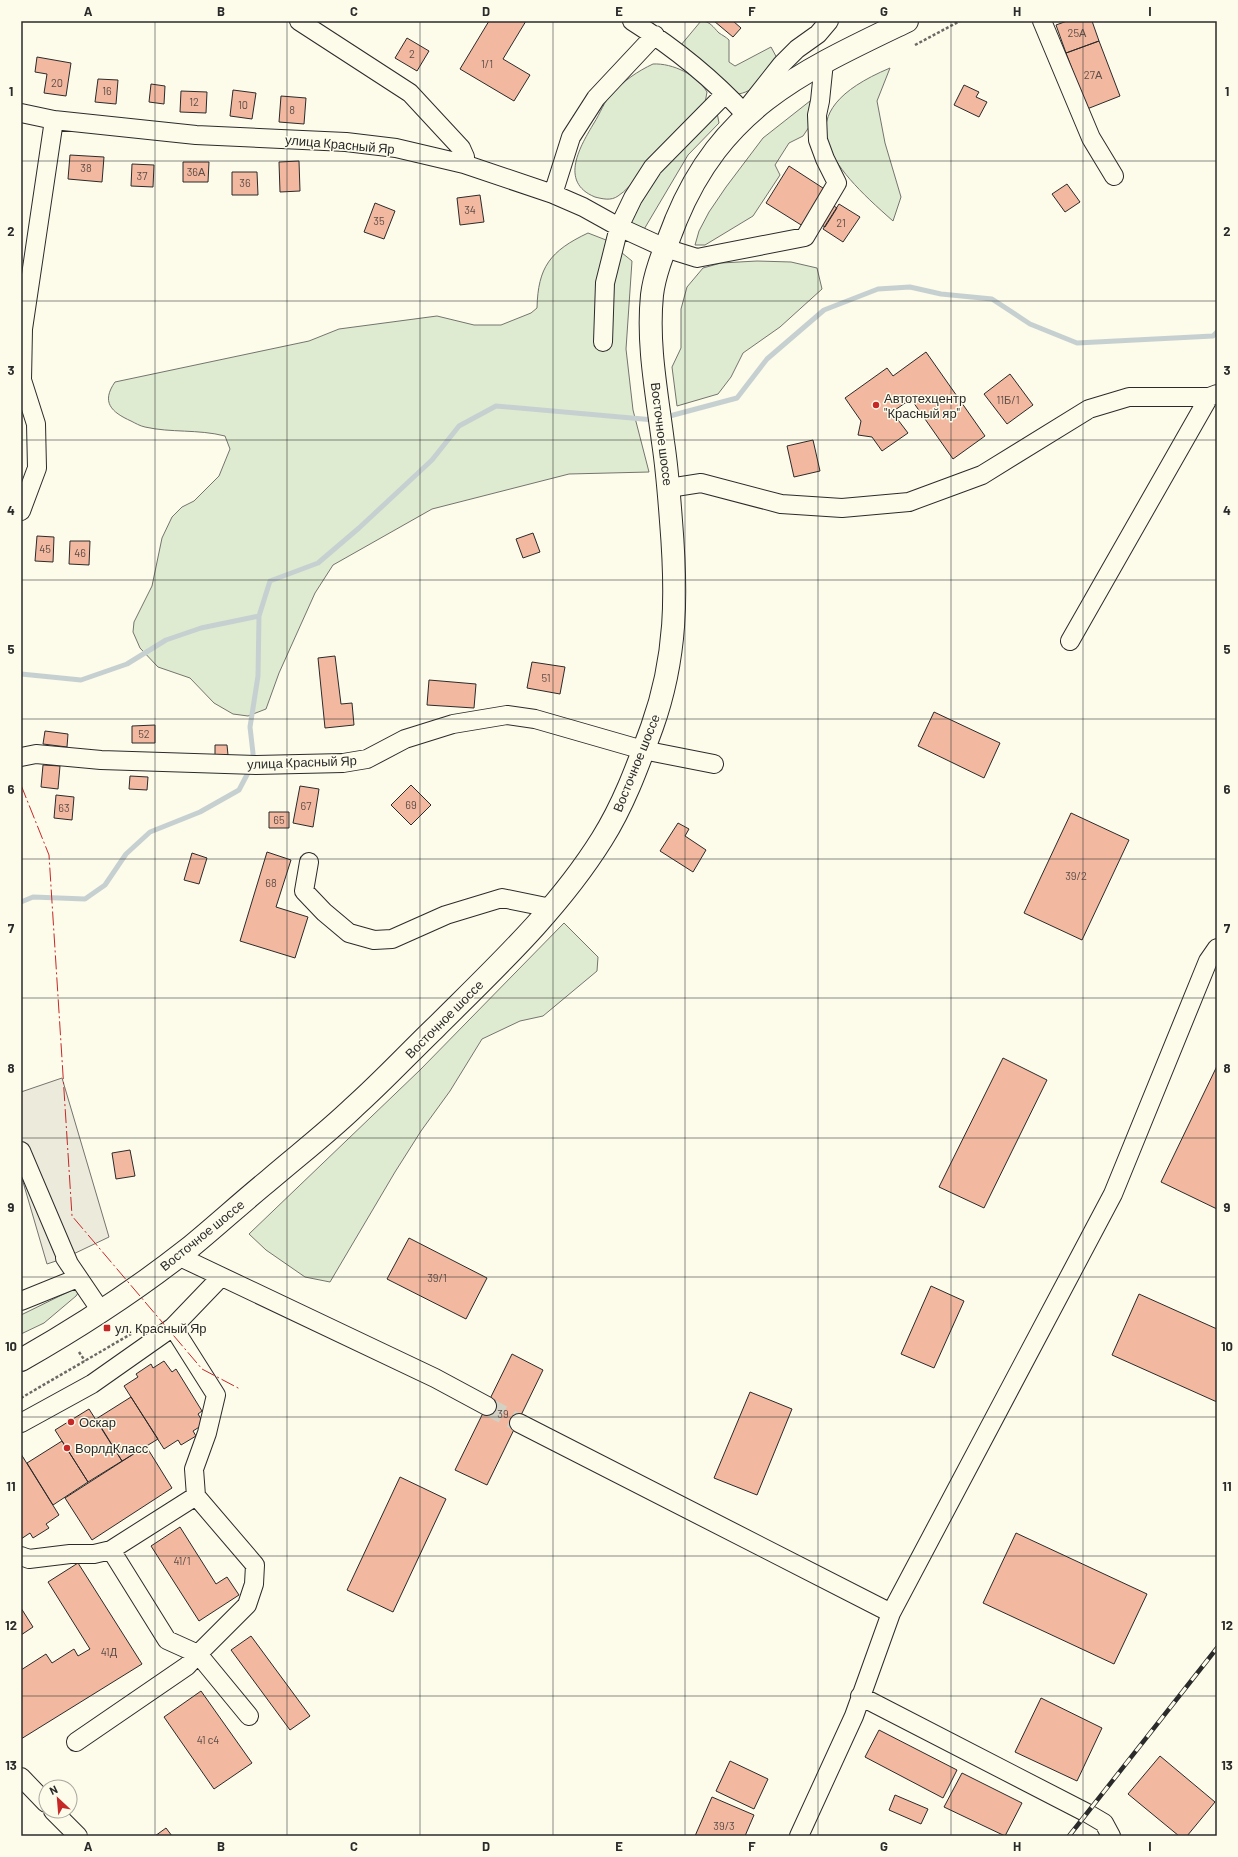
<svg xmlns="http://www.w3.org/2000/svg" width="1238" height="1857" font-family="Barlow,sans-serif">
<style>
.green{fill:#deebd1;stroke:#74746e}
.parking{fill:#eceadb;stroke:#74746e}
.lines{fill:none;stroke-linecap:round;stroke-linejoin:round}
.stream{stroke:#c7d0d0;stroke-width:5}
.building{fill:#f2b8a0;stroke:#2b2b2b}
.minor-tunnel{stroke:#d3d1c4;stroke-width:18;stroke-dasharray:18 9;stroke-linecap:butt}
.minor-casing{stroke:#2b2b2b;stroke-width:20}
.major-casing{stroke:#2b2b2b;stroke-width:24}
.path{stroke:#6a6964;stroke-width:2.5;stroke-dasharray:3 2;stroke-linecap:butt}
.minor{stroke:#fdfbea;stroke-width:18}
.major{stroke:#fdfbea;stroke-width:22}
.rail-casing{stroke:#2b2b2b;stroke-width:4.5}
.rail{stroke:#fdfbea;stroke-width:3;stroke-dasharray:9;stroke-linecap:butt}
.power{stroke:#c62828;stroke-width:1;stroke-dasharray:14 3 2 3;stroke-linecap:butt}
.grid{fill:none;stroke:#2b2b2b;stroke-width:1;stroke-opacity:0.55}
.poi-dot{fill:#c62828;stroke:#fdfbea;stroke-width:1.5}
.labels{text-anchor:middle;stroke-width:3;stroke-linejoin:round;paint-order:stroke}
.number-label{font-size:11px;fill:#5d4e48}
.street-label{font-size:13px;fill:#2b2b2b;stroke:#fdfbea}
.poi-label{font-size:13px;fill:#2b2b2b;stroke:#fdfbea;text-anchor:start}
.neatline{fill:none;stroke:#2b2b2b;stroke-width:1.5}
.grid-label{font-size:13px;text-anchor:middle;font-weight:bold;fill:#2b2b2b}
</style>
<rect width="100%" height="100%" fill="#fdfbea"/>
<path class="green" d="M701,21C710,21 713,27 719,33C722,35 726,37 729,40V62L735,66L771,47L778,60C767,73 754,94 736,94L715,72L681,45Z
M653,64C673,63 697,75 707,92L705,103C688,120 671,138 654,155C642,169 633,186 618,196C611,201 603,199 595,197C558,182 581,145 594,123C600,114 604,101 612,94C623,81 638,71 653,64Z
M890,68L877,101L885,143L901,197L893,221C828,164 783,113 890,68Z
M810,101L812,115L809,127L803,136L789,143L775,165L780,175L753,216L705,245H695L699,231L709,212L726,187L763,138Z
M716,107L719,123L688,155L643,231L630,232L632,210L651,179Z
M588,233L606,240L632,261L626,349L633,410L649,472L569,474L432,509L333,565L315,593L279,673L266,709L248,716L233,714L214,703L190,678L158,667L140,648L133,632L134,622L152,586L162,538L172,517L182,507L194,501L219,476L230,449L225,436C198,429 171,433 145,427C140,426 135,423 131,421C111,412 101,402 115,382L309,341L339,329L437,316L474,325H501L531,313L537,308C538,267 550,251 588,233Z
M757,261L791,262L817,268L822,289L780,327L743,353L731,377L718,394L677,406L672,367L681,348V309L687,287L703,268L721,263Z
M564,923L598,957L597,971L543,1016L520,1021L482,1039L450,1091L421,1131L395,1172L330,1282L305,1277L266,1250L249,1234L420,1070Z
M72,1290H76L78,1293L76,1296L44,1323L21,1334V1315Z"/>
<path class="parking" d="M62,1078L109,1237L65,1258L47,1264L21,1175V1092Z"/>
<g class="lines">
<path class="stream" d="M666,417L737,398L767,359L824,310L878,289L910,287L941,294L992,299L1030,324L1077,343L1213,336L1217,332
M21,674L81,680L127,664L166,640L201,628L259,616L270,581L318,563L359,528L432,460L459,426L496,406L654,420
M254,762L250,727L258,676L259,616
M21,902L33,897L85,899L105,885L126,854L150,832L200,812L239,790L250,769"/>
</g>
<path class="building" d="M489,21H526L503,59L530,75L514,101L460,69Z
M714,21H733L741,28L733,37Z
M1067,21H1092L1099,41L1066,53L1056,25Z
M407,38L429,51L417,71L395,58Z
M1099,41L1120,96L1087,109L1066,53Z
M37,57L71,63L66,96L44,93L47,74L35,72Z
M98,79L118,80L116,104L95,102Z
M151,84L165,86L164,104L149,102Z
M964,85L979,92L976,97L987,102L979,117L954,105Z
M233,90L256,93L252,119L230,116Z
M181,91L207,92L206,113L180,112Z
M281,96L306,98L304,124L279,122Z
M70,155L104,157L102,182L68,179Z
M299,161L300,191L280,192L279,162Z
M183,162H209L208,182H183Z
M132,164L154,165L153,187L131,186Z
M789,166L826,190L821,198L837,208L825,227L812,219L806,228L766,203Z
M232,172H257L258,195H232Z
M1067,184L1080,202L1065,212L1052,194Z
M480,195L484,222L460,225L457,198Z
M375,203L395,211L384,239L364,232Z
M839,204L860,217L843,242L823,229Z
M926,352L985,436L953,459L911,399L892,412L908,433L882,451L872,437L858,435L861,421L845,398L887,368L893,376Z
M1010,374L1033,405L1007,424L984,394Z
M813,440L820,471L794,477L787,446Z
M533,533L540,552L523,558L516,539Z
M37,536L54,537L53,562L35,561Z
M70,541H90L89,565L69,564Z
M335,656L341,704L352,703L354,725L325,728L318,658Z
M532,662L565,667L560,694L527,688Z
M429,680L476,684L474,708L427,705Z
M934,712L1000,743L984,778L918,746Z
M155,725V743H132V726Z
M45,731L68,734L67,747L43,744Z
M215,745H227L228,755H215Z
M43,765L60,766L58,789L41,787Z
M130,776L148,777L147,790L129,789Z
M411,785L431,805L411,825L391,805Z
M300,786L319,789L313,827L293,823Z
M56,795L74,797L72,820L54,818Z
M269,812H289V828H269Z
M1071,813L1129,840L1082,940L1024,913Z
M678,823L689,829L685,836L706,850L693,872L660,851Z
M267,852L291,860L276,907L308,917L295,958L240,941Z
M192,853L207,858L199,884L184,880Z
M1003,1058L1047,1080L984,1208L939,1187Z
M1217,1066V1209L1161,1182Z
M130,1150L135,1176L116,1179L112,1153Z
M409,1238L487,1278L466,1319L387,1279Z
M931,1286L964,1301L934,1368L901,1354Z
M1139,1294L1217,1329V1402L1112,1355Z
M512,1354L543,1370L487,1485L455,1470Z
M164,1361L172,1372L176,1369L202,1411L198,1414L204,1424L193,1431L196,1436L181,1445L178,1440L164,1449L124,1386L138,1377L136,1374L151,1364L153,1368Z
M750,1392L792,1409L757,1495L714,1478Z
M131,1397L158,1439L122,1461L96,1419Z
M89,1409L122,1461L88,1482L55,1430Z
M62,1441L88,1482L53,1505L27,1463Z
M146,1446L172,1488L92,1540L65,1498Z
M21,1454L59,1515L46,1524L49,1528L33,1538L30,1533L21,1539Z
M400,1477L446,1499L393,1612L347,1590Z
M180,1527L216,1584L227,1577L239,1595L199,1621L151,1546Z
M1016,1533L1147,1594L1114,1664L983,1603Z
M78,1563L142,1664L21,1739V1670L46,1654L52,1663L74,1649L78,1656L90,1649L48,1582Z
M21,1608L33,1627L21,1635Z
M251,1636L310,1716L290,1730L231,1650Z
M201,1691L252,1763L214,1789L164,1717Z
M1041,1698L1102,1728L1077,1781L1015,1752Z
M879,1730L957,1770L943,1798L865,1757Z
M1160,1756L1215,1802L1187,1836H1179L1128,1794Z
M730,1761L768,1779L754,1809L716,1791Z
M962,1773L1022,1803L1005,1836L944,1807Z
M895,1795L928,1809L921,1824L889,1810Z
M712,1797L754,1815L745,1836H695Z
M166,1828L172,1836H155Z"/>
<g class="lines">
<path class="minor-tunnel" d="M487,1406L519,1423"/>
<defs>
<path id="minor" d="M299,21L410,93L461,148L465,157L464,164
M632,21C673,47 713,79 746,115
M1042,21L1091,138L1114,176
M748,107L782,64L797,49L818,34L829,21
M21,113L54,120L196,135L346,142L396,148L464,164L553,194L583,207L619,227L665,248L697,258L805,237L837,183L825,159L818,140L817,115L820,101L824,62
M553,194L571,137L596,98L655,35
M603,342L605,283L619,227L633,198L653,167L725,94
M669,488L701,483L781,504L842,508L909,502L982,475L1089,409L1129,397H1209L1217,394
M21,511L37,468L36,424L22,380L23,329L54,120
M1070,641L1209,397
M21,757L36,754L101,760L256,765L343,763L367,759L405,739L453,724L507,715L535,719L643,750L714,764
M309,862L304,891L324,912L349,933L374,940L392,939L446,915L502,898L551,908
M21,1151L69,1264
M178,1256L435,1378L487,1406
M65,1258L101,1311
M21,1301L78,1278
M173,1327L216,1395L207,1433L194,1469L196,1496
M21,1423L92,1384L173,1327L221,1277
M519,1423L891,1613L854,1716L799,1836
M21,1556L29,1559L70,1554H94L111,1550L196,1496L255,1565L254,1584L247,1605L198,1654L249,1716
M891,1613L1113,1194L1208,961L1217,948
M860,1696L1087,1813L1104,1823L1111,1836
M76,1742L187,1666L198,1654L167,1640L111,1550
M21,1777L46,1803
M53,1811L78,1836"/>
<path id="major" d="M21,1360C79,1327 136,1290 188,1249C215,1227 241,1203 268,1181C297,1156 327,1133 354,1107C382,1082 408,1054 435,1028C495,968 557,911 602,839C624,804 638,765 652,727C677,657 677,594 671,521C669,494 667,468 663,442C657,394 647,344 652,295C655,270 667,244 676,220C723,106 803,71 907,21"/>
</defs>
<use href="#minor" class="minor-casing"/>
<use href="#major" class="major-casing"/>
<path class="path" d="M915,45L960,21
M79,1352L85,1361
M21,1398L131,1334"/>
<use href="#minor" class="minor"/>
<use href="#major" class="major"/>
<defs>
<path id="rail" d="M1069,1836L1217,1648"/>
</defs>
<use href="#rail" class="rail-casing"/>
<use href="#rail" class="rail"/>
<path class="power" d="M21,785L49,855L72,1216L202,1369L240,1389"/>
</g>
<path class="grid" d="M155,21V1836M287,21V1836M420,21V1836M553,21V1836M685,21V1836M818,21V1836M951,21V1836M1083,21V1836M21,161H1217M21,301H1217M21,440H1217M21,580H1217M21,719H1217M21,859H1217M21,998H1217M21,1138H1217M21,1277H1217M21,1417H1217M21,1556H1217M21,1696H1217"/>
<g class="poi-dot">
<circle cx="876" cy="405" r="4"/>
<rect x="103" y="1324" width="8" height="8" rx="2"/>
<circle cx="71" cy="1422" r="4"/>
<circle cx="67" cy="1448" r="4"/>
</g>
<g class="labels">
<g class="number-label">
<text x="1077" y="37">25А</text>
<text x="412" y="58">2</text>
<text x="487" y="68">1/1</text>
<text x="1093" y="79">27А</text>
<text x="57" y="87">20</text>
<text x="107" y="95">16</text>
<text x="194" y="106">12</text>
<text x="243" y="109">10</text>
<text x="292" y="114">8</text>
<text x="86" y="172">38</text>
<text x="196" y="176">36А</text>
<text x="142" y="180">37</text>
<text x="245" y="187">36</text>
<text x="470" y="214">34</text>
<text x="379" y="225">35</text>
<text x="841" y="227">21</text>
<text x="1008" y="404">11Б/1</text>
<text x="45" y="553">45</text>
<text x="80" y="557">46</text>
<text x="546" y="682">51</text>
<text x="144" y="738">52</text>
<text x="411" y="809">69</text>
<text x="306" y="810">67</text>
<text x="64" y="812">63</text>
<text x="279" y="824">65</text>
<text x="1076" y="880">39/2</text>
<text x="271" y="887">68</text>
<text x="437" y="1282">39/1</text>
<text x="503" y="1418">39</text>
<text x="182" y="1565">41/1</text>
<text x="109" y="1656">41Д</text>
<text x="208" y="1744">41 с4</text>
<text x="724" y="1830">39/3</text>
</g>
<g class="street-label">
<text transform="translate(340 144) rotate(5)" y="5">улица Красный Яр</text>
<text transform="translate(662 434) rotate(83)" y="5">Восточное шоссе</text>
<text transform="translate(302 762) rotate(-2)" y="5">улица Красный Яр</text>
<text transform="translate(636 763) rotate(-68)" y="5">Восточное шоссе</text>
<text transform="translate(444 1019) rotate(-45)" y="5">Восточное шоссе</text>
<text transform="translate(202 1235) rotate(-39)" y="5">Восточное шоссе</text>
</g>
<g class="poi-label">
<text x="884" y="403">Автотехцентр<tspan x="884" dy="15">"Красный яр"</tspan></text>
<text x="115" y="1333">ул. Красный Яр</text>
<text x="79" y="1427">Оскар</text>
<text x="75" y="1453">ВорлдКласс</text>
</g>
</g>
<rect width="1238" height="1857" fill="none" stroke="#fdfbea" stroke-width="44"/>
<g transform="translate(58 1799) rotate(334)"><circle r="19" fill="#fdfbea" stroke="#a9a89e"/>
<path d="M0-3L7 15L0 10L-7 15Z" fill="#c62828"/>
<text y="-6" font-size="11" font-weight="bold" text-anchor="middle" fill="#2b2b2b">N</text>
</g>
<rect x="22" y="22" width="1194" height="1813" class="neatline"/>
<g class="grid-label">
<text x="88" y="16">A</text>
<text x="221" y="16">B</text>
<text x="354" y="16">C</text>
<text x="486" y="16">D</text>
<text x="619" y="16">E</text>
<text x="752" y="16">F</text>
<text x="884" y="16">G</text>
<text x="1017" y="16">H</text>
<text x="1150" y="16">I</text>
<text x="11" y="96">1</text>
<text x="1227" y="96">1</text>
<text x="11" y="236">2</text>
<text x="1227" y="236">2</text>
<text x="11" y="375">3</text>
<text x="1227" y="375">3</text>
<text x="11" y="515">4</text>
<text x="1227" y="515">4</text>
<text x="11" y="654">5</text>
<text x="1227" y="654">5</text>
<text x="11" y="794">6</text>
<text x="1227" y="794">6</text>
<text x="11" y="933">7</text>
<text x="1227" y="933">7</text>
<text x="11" y="1073">8</text>
<text x="1227" y="1073">8</text>
<text x="11" y="1212">9</text>
<text x="1227" y="1212">9</text>
<text x="11" y="1351">10</text>
<text x="1227" y="1351">10</text>
<text x="11" y="1491">11</text>
<text x="1227" y="1491">11</text>
<text x="11" y="1630">12</text>
<text x="1227" y="1630">12</text>
<text x="11" y="1770">13</text>
<text x="1227" y="1770">13</text>
<text x="88" y="1851">A</text>
<text x="221" y="1851">B</text>
<text x="354" y="1851">C</text>
<text x="486" y="1851">D</text>
<text x="619" y="1851">E</text>
<text x="752" y="1851">F</text>
<text x="884" y="1851">G</text>
<text x="1017" y="1851">H</text>
<text x="1150" y="1851">I</text>
</g>
</svg>
